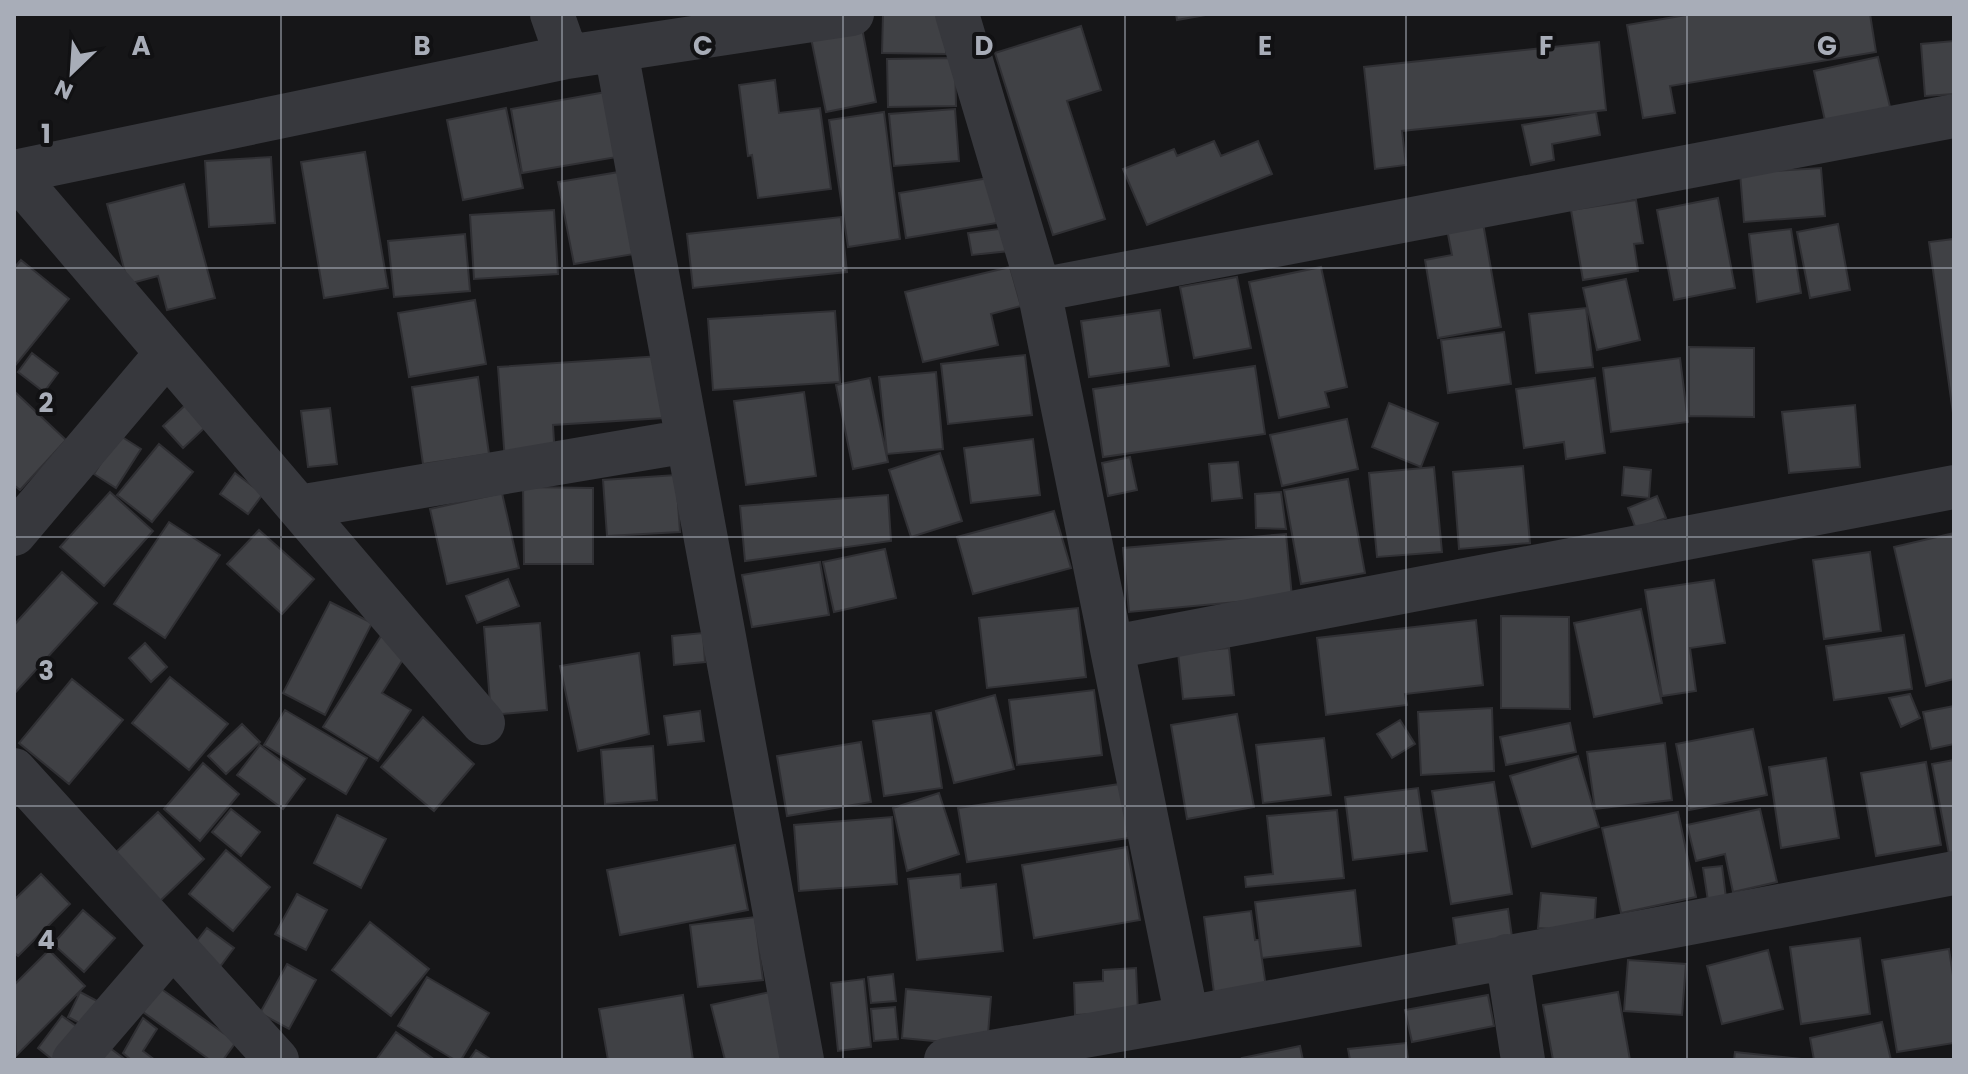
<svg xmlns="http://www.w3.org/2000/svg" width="1968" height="1074" font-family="Poppins,sans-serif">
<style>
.building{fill:#404145;stroke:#303034;stroke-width:2}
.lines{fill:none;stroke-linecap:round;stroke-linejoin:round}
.minor{stroke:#37383d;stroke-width:44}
.grid{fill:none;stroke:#a8adb8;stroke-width:2;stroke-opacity:0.55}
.grid-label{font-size:26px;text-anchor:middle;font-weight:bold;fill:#a8adb8;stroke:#111113;stroke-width:8;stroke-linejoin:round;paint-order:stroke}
</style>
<rect width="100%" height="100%" fill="#161618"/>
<path class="building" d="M883,14H947L946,54L882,53Z
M1176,14H1211L1177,20Z
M1692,14H1870L1876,52L1670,86L1675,113L1643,118L1627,25Z
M1081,26L1101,90L1067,101L1105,219L1053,235L995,53Z
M862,28L876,102L826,112L811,38Z
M1954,41V94L1925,96L1921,44Z
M1599,42L1606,110L1402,131L1406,165L1375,169L1364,67Z
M1878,57L1891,111L1826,125L1814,71Z
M955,58L956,106L888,107L887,59Z
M775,80L779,113L820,108L831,189L758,198L752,155L748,156L739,85Z
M606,92L617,157L522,173L511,109Z
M506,108L523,188L463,200L447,120Z
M955,109L959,161L894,166L889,114Z
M884,112L900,239L848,247L829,120Z
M1596,112L1600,135L1552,144L1554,160L1531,165L1522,125Z
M1214,141L1221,156L1258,141L1272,174L1147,225L1123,169L1174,149L1177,156Z
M365,152L388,288L324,298L301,162Z
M271,157L275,223L209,227L205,161Z
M1821,168L1825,216L1744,222L1740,173Z
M619,172L634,254L574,264L558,182Z
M989,178L997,223L906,238L899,193Z
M184,184L215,298L167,310L158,276L128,284L107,204Z
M1718,198L1735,288L1674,300L1657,210Z
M1636,200L1643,243L1634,244L1638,271L1583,280L1571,210Z
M554,210L558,274L474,279L470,215Z
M841,217L847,272L693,288L687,234Z
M1483,223L1501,327L1438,338L1425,260L1452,255L1447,229Z
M1838,224L1850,290L1810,298L1797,232Z
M1006,228L1009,251L972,255L968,233Z
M1791,229L1801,293L1757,302L1749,234Z
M465,234L470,291L394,297L388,241Z
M1954,239V420L1929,242Z
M21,260L69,299L14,367V268Z
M1010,267L1021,306L991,314L998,345L923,362L905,292Z
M1321,267L1347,387L1325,392L1329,407L1279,418L1249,282Z
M1237,277L1251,348L1194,358L1180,287Z
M1626,279L1640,340L1597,350L1583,288Z
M475,300L486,364L409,377L398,313Z
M1586,308L1593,367L1536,373L1529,314Z
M1160,310L1169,366L1089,377L1081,321Z
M835,311L840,382L713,390L708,319Z
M1504,332L1511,384L1448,393L1441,340Z
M1689,347L1754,348V417L1689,416Z
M32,353L58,373L44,392L18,372Z
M1025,355L1032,415L948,424L941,364Z
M660,356L664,418L553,425L555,458L505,461L498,367Z
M1680,358L1688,422L1611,432L1603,368Z
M1255,366L1265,434L1103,457L1093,389Z
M936,372L943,449L887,454L879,377Z
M478,377L489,454L423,464L412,387Z
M870,378L888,462L853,469L836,385Z
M1595,378L1605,453L1566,459L1564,442L1524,448L1516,389Z
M14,391L66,440L20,490L14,485Z
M804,392L816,476L746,485L734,401Z
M193,398L213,420L183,448L163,426Z
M1389,403L1438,423L1421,467L1372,447Z
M1855,405L1860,467L1789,473L1782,412Z
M330,408L337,464L308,467L301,411Z
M1347,419L1358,469L1282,486L1270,435Z
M119,435L141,449L116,488L94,474Z
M1033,439L1040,495L971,503L964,448Z
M159,444L193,472L152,522L117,495Z
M940,453L962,521L911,537L889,470Z
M1130,457L1137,490L1108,496L1102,463Z
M1238,462L1242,498L1212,501L1209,464Z
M1523,466L1530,543L1459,549L1453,472Z
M1434,467L1442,552L1377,557L1369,473Z
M1624,467L1651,470L1649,498L1622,495Z
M235,473L263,494L248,514L220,494Z
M676,475L680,532L607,536L603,480Z
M1348,479L1365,573L1301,584L1284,490Z
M523,487L593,488V564H524Z
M110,492L153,531L104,586L60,547Z
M1281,492L1286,529L1256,528L1255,494Z
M502,493L519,568L447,584L430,509Z
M888,495L891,541L745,561L740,506Z
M1657,496L1666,518L1636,529L1628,508Z
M1054,511L1071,568L973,594L957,537Z
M169,522L220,555L165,638L114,604Z
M259,530L314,579L282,614L227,564Z
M1954,533V679L1926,686L1894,547Z
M1286,534L1292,597L1129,612L1123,548Z
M885,549L896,598L834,612L823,562Z
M1870,552L1881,631L1824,639L1813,560Z
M820,562L829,615L752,627L742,575Z
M62,572L97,603L14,694V625Z
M508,579L519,606L477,623L466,596Z
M1714,580L1725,643L1690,648L1696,691L1662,696L1645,590Z
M330,602L372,623L325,715L283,693Z
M1078,608L1086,677L987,688L979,618Z
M1641,609L1662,703L1594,717L1574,623Z
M1501,616L1569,617L1570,709L1501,708Z
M1476,620L1483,685L1405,694L1407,705L1326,715L1317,638Z
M540,623L547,710L491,715L484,627Z
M703,633L705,662L674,665L672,636Z
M1904,635L1912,689L1834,700L1826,646Z
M381,636L407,653L382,693L411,710L378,761L323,727Z
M145,643L167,667L151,682L129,658Z
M1229,648L1234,695L1183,699L1178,653Z
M639,653L649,734L578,751L560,666Z
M170,677L228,724L189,770L132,723Z
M72,679L123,720L69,784L19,743Z
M1094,690L1102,755L1017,765L1009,700Z
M1910,694L1920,718L1901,727L1889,698Z
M995,695L1014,769L954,783L936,711Z
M1954,706V744L1931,749L1923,712Z
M1492,708L1494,771L1421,775L1418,712Z
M285,710L367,758L346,794L264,745Z
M700,711L704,741L668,745L664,716Z
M931,713L942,788L884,796L873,721Z
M1237,714L1254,807L1187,819L1171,725Z
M423,717L474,764L434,811L381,767Z
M1400,720L1415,744L1392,758L1377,734Z
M1570,723L1576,752L1506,765L1500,737Z
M242,724L260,742L226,774L208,756Z
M1753,729L1767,795L1689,810L1676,744Z
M1324,738L1331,795L1263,803L1256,745Z
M861,742L871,802L787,816L777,756Z
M1665,743L1672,800L1595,809L1587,752Z
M260,745L305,779L283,809L237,775Z
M653,746L657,800L605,804L601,750Z
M1578,756L1599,827L1532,847L1510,776Z
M1826,758L1839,838L1781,848L1769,767Z
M1954,760V853L1949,854L1932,764Z
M1926,762L1941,845L1876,856L1861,773Z
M203,763L239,794L200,841L164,809Z
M1494,782L1512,894L1451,904L1432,791Z
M1120,784L1129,838L967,862L958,808Z
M1418,788L1427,851L1353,860L1345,797Z
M939,793L959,854L907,871L893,808Z
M231,809L260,832L241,856L212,832Z
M1760,809L1777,882L1733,892L1725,854L1696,861L1687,825Z
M1337,810L1344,878L1246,887L1245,877L1273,874L1267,816Z
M158,812L204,859L159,902L113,855Z
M1678,812L1696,897L1621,913L1602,828Z
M337,815L386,839L361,888L314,863Z
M892,817L897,884L799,891L794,825Z
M735,845L748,910L620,935L607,870Z
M1127,847L1140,920L1034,938L1022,865Z
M226,850L270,887L233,931L189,894Z
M1722,866L1726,898L1708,901L1703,868Z
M41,874L70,904L18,956L14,952V900Z
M960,874L961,888L996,884L1003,951L917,960L908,879Z
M1355,890L1361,946L1262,958L1255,902Z
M1541,893L1596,898L1594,932L1538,928Z
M297,894L327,910L306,950L275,934Z
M1508,909L1512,937L1457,946L1453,918Z
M83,910L115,938L84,972L53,944Z
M1251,911L1255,940L1259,939L1266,987L1214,993L1204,917Z
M755,917L763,980L698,987L690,925Z
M370,922L429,969L391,1016L332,970Z
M207,928L234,948L216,972L189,951Z
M1860,938L1870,1014L1801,1024L1790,947Z
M1949,949L1954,982V1043L1897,1052L1882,960Z
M49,950L85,986L16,1056L14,985Z
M1768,950L1783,1009L1722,1024L1707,966Z
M1628,960L1686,964L1682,1015L1624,1011Z
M287,964L316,980L289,1029L260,1013Z
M1136,968L1138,1012L1075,1015L1074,983L1103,981V970Z
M893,974L896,1001L871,1003L868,977Z
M427,977L489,1013L461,1060H455L398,1026Z
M864,979L871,1047L838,1051L831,983Z
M160,988L236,1042L223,1060H210L143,1012Z
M906,989L991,997L987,1046L902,1038Z
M80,992L99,1002L87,1027L68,1017Z
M770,992L787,1060H725L711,1005Z
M1618,992L1630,1060H1553L1543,1005Z
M683,995L693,1060H608L599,1009Z
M1488,995L1494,1026L1412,1042L1405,1010Z
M895,1007L898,1039L874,1041L871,1009Z
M62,1016L80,1029L53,1060L38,1048Z
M143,1018L157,1029L143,1051L155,1060H131L123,1053Z
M1882,1022L1891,1060H1814L1810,1038Z
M396,1032L435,1060H376Z
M1406,1043L1408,1060H1350L1348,1049Z
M1300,1046L1303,1060H1243L1242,1058Z
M110,1048L126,1060H101Z
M476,1050L492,1060H469Z
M1735,1052L1811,1060H1734Z"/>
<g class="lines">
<path class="minor" d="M552,14L567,57
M957,14L1039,290L1187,1018
M616,51L802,1060
M14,172L567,57L852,14
M14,174L483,723
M1039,290L1954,116
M299,507L688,441
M14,534L167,353
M1113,647L1954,487
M14,770L277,1060
M1507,956L1523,1060
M74,1060L173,945
M946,1060L1187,1018L1954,873"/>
</g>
<path class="grid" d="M281,14V1060M562,14V1060M843,14V1060M1125,14V1060M1406,14V1060M1687,14V1060M14,268H1954M14,537H1954M14,806H1954"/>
<g class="grid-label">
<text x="141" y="55">A</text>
<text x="422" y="55">B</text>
<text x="703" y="55">C</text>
<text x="984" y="55">D</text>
<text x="1265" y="55">E</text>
<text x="1546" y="55">F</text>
<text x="1827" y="55">G</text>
<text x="46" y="143">1</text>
<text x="46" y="412">2</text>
<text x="46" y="680">3</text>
<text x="46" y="949">4</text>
</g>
<rect width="1968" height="1074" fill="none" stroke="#a8adb8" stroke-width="32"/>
<g transform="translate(72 72) rotate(205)" stroke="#111113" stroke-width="6" paint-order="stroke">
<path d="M0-6L14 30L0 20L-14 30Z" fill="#a8adb8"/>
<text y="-12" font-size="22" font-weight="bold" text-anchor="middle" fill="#a8adb8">N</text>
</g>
</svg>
